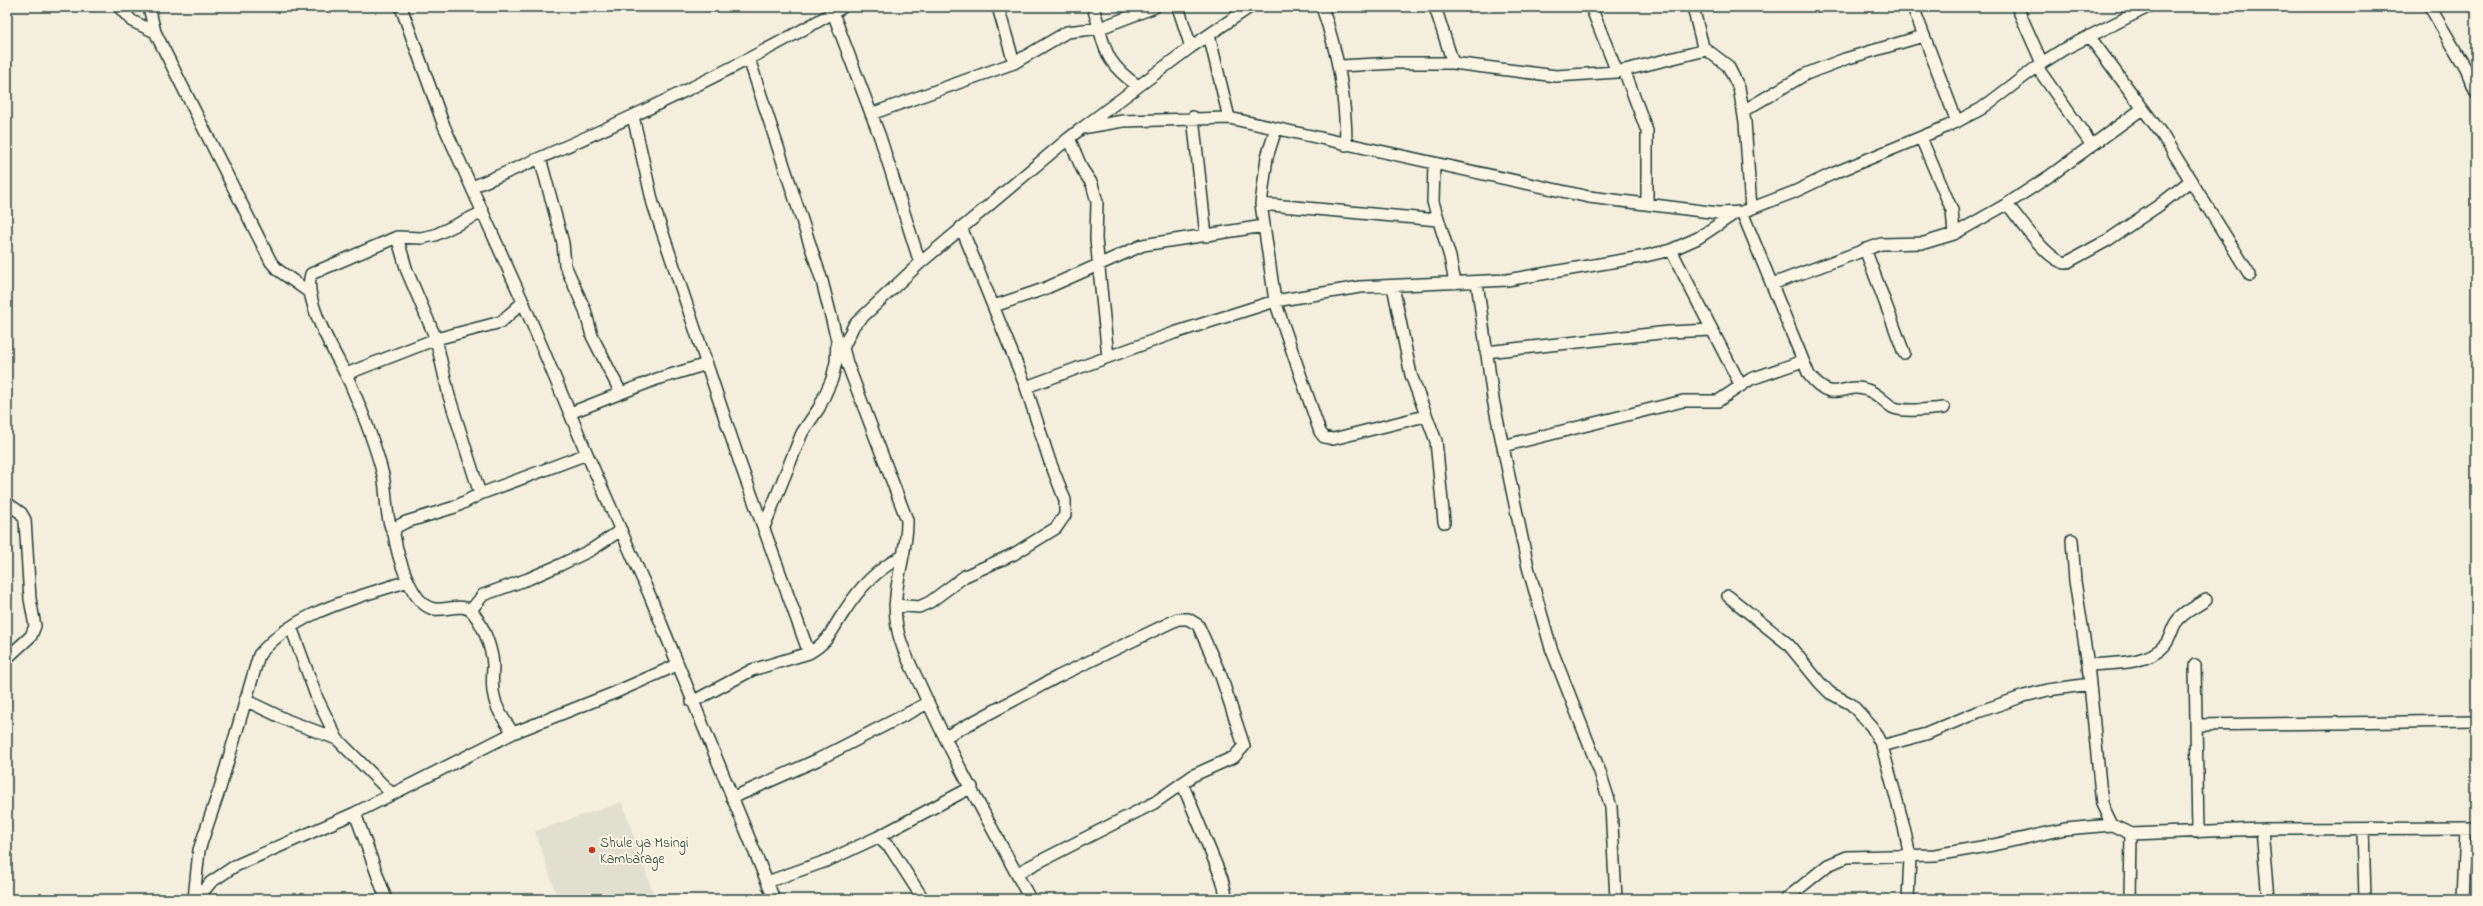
<svg xmlns="http://www.w3.org/2000/svg" width="2483" height="906" font-family="'Indie Flower',sans-serif">
<style>
.built{fill:#e1dfd0}
.lines{fill:none;stroke-linecap:round;stroke-linejoin:round}
.minor-casing{stroke:#1f3d34;stroke-width:14}
.minor{stroke:#fcf5e5;stroke-width:11}
.poi-dot{fill:#c8321e;stroke:#fcf5e5;stroke-width:1.5}
.labels{text-anchor:middle;stroke-width:4;stroke-linejoin:round;paint-order:stroke}
.poi-label{font-size:14px;fill:#1f3d34;stroke:#fcf5e5;text-anchor:start}
</style>
<rect width="100%" height="100%" fill="#f3eede"/>
<filter id="ink" filterUnits="userSpaceOnUse"><feTurbulence type="fractalNoise" baseFrequency=".025" numOctaves="2"/><feDisplacementMap in="SourceGraphic" scale="8" xChannelSelector="R" yChannelSelector="G"/><feConvolveMatrix kernelMatrix="1 2 1 2 8 2 1 2 1" color-interpolation-filters="sRGB"/></filter>
<g filter="url(#ink)">
<path class="built" d="M622,802L655,899H558L535,831Z"/>
<g class="lines">
<defs>
<path id="minor" d="M119,7L132,21L155,32
M149,7L155,32L271,262L278,270L309,292
M401,7L444,126L523,302L587,454L650,596L774,899
M998,7L1014,63
M1093,7C1106,47 1101,60 1138,86
M1178,7L1191,47
M1322,7C1338,53 1346,96 1346,145
M1435,7L1453,63
M1591,7L1617,72
M1693,7L1703,47L1728,66L1739,88L1745,122L1751,209
M1913,7L1957,122
M2017,7L2042,63
M2430,7L2466,69L2476,93
M833,13L880,137L920,263
M1209,35L1229,118
M2089,36L2161,133L2250,275
M749,59L822,281L837,340L836,362L832,379L819,408L802,433L764,527
M1340,66L1395,63H1453L1556,76L1617,72L1706,50
M2037,67L2091,144
M1624,70L1647,131V204
M1743,111L1806,74L1845,59L1923,36
M871,114L1014,63L1067,32L1100,28L1155,7
M633,116L653,204L740,463L809,653L752,670L692,702
M1193,117L1206,236
M1085,126L1191,47L1250,7
M1276,129L1267,157L1261,204L1275,301L1320,432L1324,437L1333,439L1425,416
M1069,138L1082,169L1092,184L1097,202L1096,239L1108,357
M1921,138L1952,210L1954,234
M540,158L563,243L565,265L585,310L592,336L621,393
M1434,164L1433,202L1450,257L1455,283
M472,187C599,134 724,76 843,7
M1261,204L1438,220
M2007,204C2020,219 2047,261 2066,263L2108,240L2158,206L2190,181
M1742,212L1809,375C1835,407 1843,381 1867,390C1877,393 1883,401 1892,407C1903,413 1931,409 1944,408
M961,227L1026,387L1174,333L1275,301L1360,287L1507,280L1641,257L1671,250L1698,238L1737,212
M397,237L407,271L436,339L449,396L480,494
M1865,249L1904,353
M1671,250L1740,384
M1477,282L1493,399L1528,567L1551,648L1600,772L1611,807L1616,899
M1772,284L1881,244L1924,243L1954,234L2007,204L2051,175L2142,109
M1393,286L1411,375L1436,441L1444,522
M994,306L1044,289L1143,245L1264,226
M1486,352L1669,332L1712,330
M346,374L436,339L501,322L523,302
M570,413L657,379L707,364
M1503,446L1683,401H1718L1751,379L1803,361
M7,503L21,513L25,520L30,599L35,626L31,636L7,658
M394,534C385,519 387,493 383,475C375,443 363,413 350,383C338,357 302,302 311,274L397,237L421,238L435,235L483,212
M2072,540L2075,581L2088,665L2102,804L2112,825L2131,834L2262,829L2476,828
M1728,596L1788,644L1820,683L1830,693L1851,704L1872,727L1882,746L1904,827L1910,857L1908,899
M895,605L919,607L930,602L965,576L1014,554L1056,528L1065,515V500L1049,459L1026,387
M471,610L483,595L528,579L560,565L591,550L621,530
M291,627L317,698L337,739L391,793
M809,653C830,641 831,631 844,612C860,587 877,569 903,556
M2088,665C2111,663 2147,665 2164,646C2170,640 2171,631 2175,624C2181,613 2196,607 2206,600
M2195,665L2198,832
M245,700L289,721L337,739
M2197,725L2476,721
M513,733C506,722 496,710 494,696C491,685 493,676 493,665C492,649 484,627 474,614C465,601 447,611 434,609C411,605 397,554 394,534L396,527L406,522L455,507L480,494L587,454
M945,737L1057,677L1178,619H1188L1198,625L1221,676L1244,746L1234,757L1194,775L1154,803L1017,873
M1882,746L1926,734L1978,712L2024,696L2048,690L2090,684
M1182,783L1222,879L1227,899
M732,798L817,760L928,703
M355,813L386,899
M2262,829L2268,899
M2363,829L2365,899
M878,837L891,849L923,899
M767,882L829,860L878,837L972,787
M194,899L199,850L220,788L259,655C295,611 356,598 408,581
M197,899L211,882L235,866L355,813L513,733L614,693L677,665
M1030,899C993,829 953,759 921,687C911,665 898,643 896,619C892,585 908,553 907,520L847,363L843,348L854,325L920,263L1069,138L1082,128L1123,121L1229,118L1589,197L1718,213L1742,212L1794,192L1832,174L1948,126L1981,109L2042,63L2064,49L2148,7
M1786,899L1828,865L1847,857L1935,855L1993,845L2065,829L2112,825
M2130,899L2131,834
M2463,899L2466,828"/>
</defs>
<use href="#minor" class="minor-casing"/>
<use href="#minor" class="minor"/>
</g>
</g>
<circle class="poi-dot" cx="592" cy="850" r="4"/>
<g class="labels">
<g class="poi-label">
<text x="600" y="847">Shule ya Msingi<tspan x="600" dy="16">Kambarage</tspan></text>
</g>
</g>
<rect width="2483" height="906" fill="none" stroke="#fcf5e5" stroke-width="24"/>
<rect x="12" y="12" width="2459" height="882" fill="none" stroke="#1f3d34" stroke-width="1.5" filter="url(#ink)"/>
</svg>
